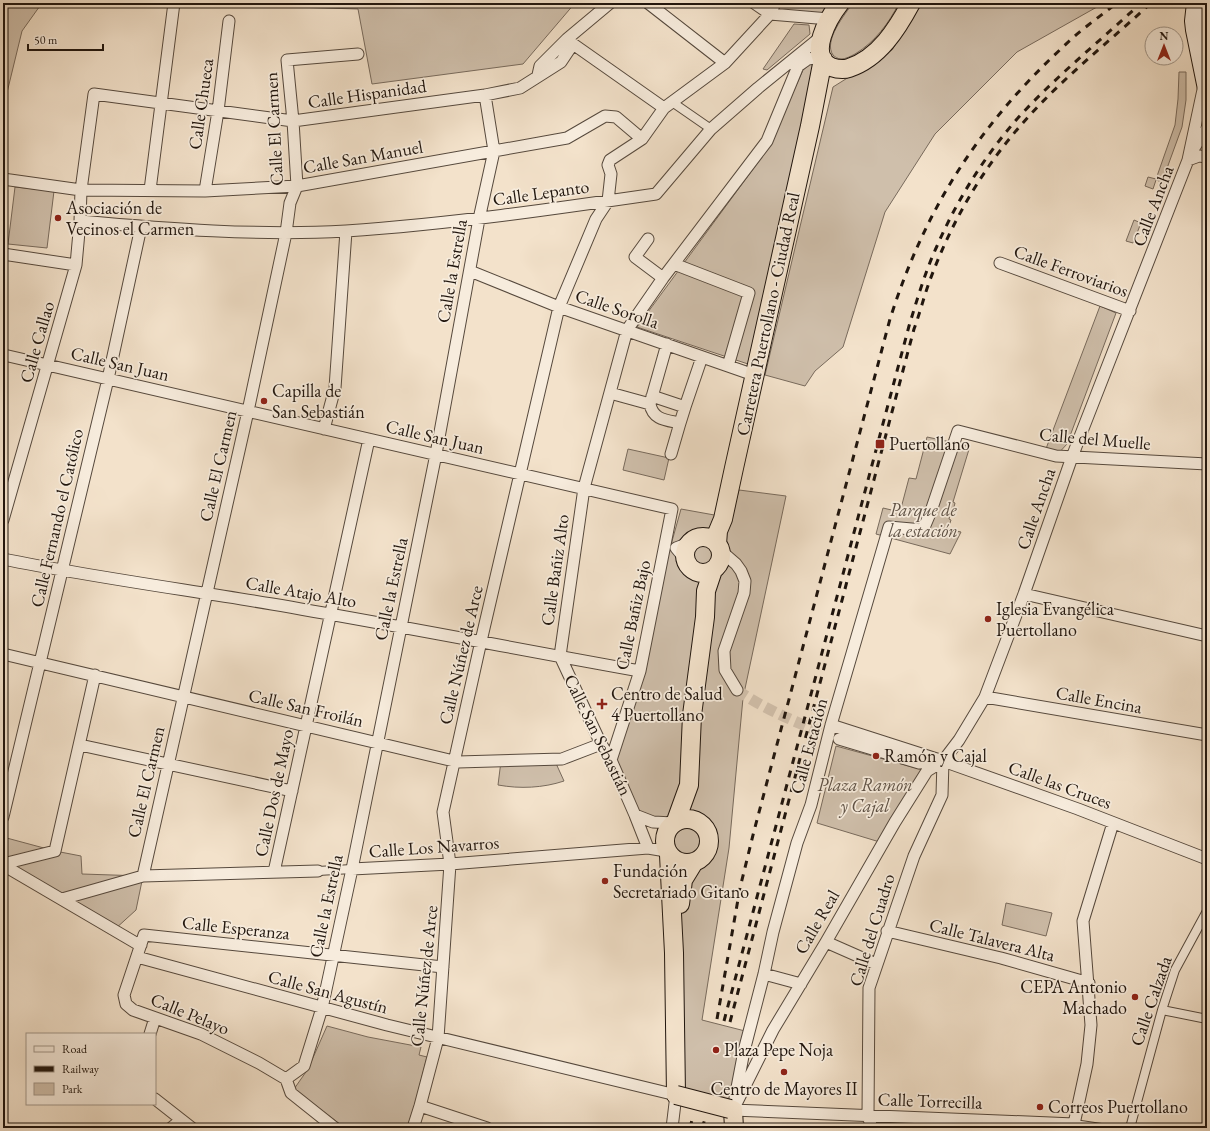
<svg xmlns="http://www.w3.org/2000/svg" width="1210" height="1131" font-family="'EB Garamond',serif">
<style>
.green{fill:#cfbfab;stroke:#786a5c}
.lines{fill:none;stroke-linecap:round;stroke-linejoin:round}
.minor-tunnel{stroke:#d4c3af;stroke-width:11;stroke-dasharray:11 5.5;stroke-linecap:butt}
.pedestrian-casing{stroke:#56493d;stroke-width:10}
.minor-casing{stroke:#56493d;stroke-width:13}
.secondary-casing{stroke:#21160e;stroke-width:18}
.trunk-casing{stroke:#21160e;stroke-width:20}
.pedestrian{stroke:#f7ecdd;stroke-width:8}
.minor{stroke:#f7ecdd;stroke-width:11}
.secondary{stroke:#f7ecdd;stroke-width:16}
.trunk{stroke:#f3e2cb;stroke-width:18}
.rail{stroke:#21160e;stroke-width:3;stroke-dasharray:7 7;stroke-linecap:butt}
.trunk-bridge-casing{stroke:#21160e;stroke-width:20;stroke-linecap:butt}
.trunk-bridge{stroke:#f3e2cb;stroke-width:18}
.poi-dot{fill:#8f2418;stroke:#f7ecdd;stroke-width:1.5}
.labels{text-anchor:middle;stroke-width:3.5;stroke-linejoin:round;paint-order:stroke}
.street-label{font-size:18px;fill:#21160e;stroke:#f7ecdd}
.poi-label{font-size:18px;fill:#21160e;stroke:#f7ecdd;text-anchor:start}
.park-label{font-size:18px;font-style:italic;fill:#5e5145;stroke:#f7ecdd}
</style>
<rect width="100%" height="100%" fill="#f3e2cb"/>
<filter id="stains"><feTurbulence type="fractalNoise" baseFrequency=".005" numOctaves="4"/><feColorMatrix values="0 0 0 0 .2 0 0 0 0 .09 0 0 0 0 .02 0 0 0 .5 -.17"/></filter>
<radialGradient id="worn" r=".72"><stop offset=".6" stop-color="#630" stop-opacity="0"/><stop offset="1" stop-color="#630" stop-opacity=".3"/></radialGradient>
<path class="green" d="M3,3H42L22,31L3,109Z
M280,3H575L523,64L372,84L358,9L293,7Z
M775,3H840L829,19L770,14Z
M853,3H899C889,23 875,42 855,54C851,56 846,59 841,59C838,59 835,57 833,55C823,41 845,14 853,3Z
M921,3H1104L1017,52L935,134L885,212L843,347L815,371L805,386L765,375L833,87L892,50Z
M794,24L809,25L810,34L767,70L763,69Z
M812,63L814,72L751,365L637,327L767,150L803,70Z
M1179,72H1186V100L1182,127L1162,182L1156,180L1153,189L1145,186L1148,177L1156,179L1175,125L1178,99Z
M15,187L54,191L47,248L8,244Z
M1134,220L1141,223L1133,243L1126,241Z
M1100,306L1116,313L1067,444L1056,456L1044,454Z
M927,437L970,446L953,502L955,503L953,511H951L949,519L951,520L948,529L961,532L950,554L876,534L883,508L900,512L909,478L916,479Z
M628,449L669,458L664,480L623,470Z
M739,490L786,496L743,698L729,848L702,1020L749,1032L733,1110L676,1095L674,953L685,863C673,860 659,849 665,835C667,831 670,827 672,823L635,815L611,760L681,509L731,518Z
M836,746L927,771L883,843L817,823Z
M554,759L564,781C543,788 520,789 498,785L501,761Z
M3,837L55,851L81,856L82,874L143,876L136,910L114,930L3,865Z
M1006,903L1052,913L1046,936L1002,925Z
M327,1026L368,1037L421,1047L419,1055L427,1057L415,1104L407,1128H345L294,1089L308,1069Z"/>
<g class="lines">
<path class="minor-tunnel" d="M737,690C767,711 803,725 836,738"/>
<defs>
<path id="pedestrian" d="M672,102L711,129
M318,871L352,869
M1162,1010L1207,1019
M1074,1124L1101,1128
M1130,1128L1162,1010L1175,970L1207,911"/>
<path id="minor" d="M648,3L725,63
M754,3L770,14L829,19
M1202,42V23L1207,8
M538,75L540,66L567,39L610,3
M1194,148L1207,128
M1188,160L1199,156L1207,157
M3,179L81,190L205,191L297,186L567,138L605,116L616,117L642,139
M150,190L174,3
M205,191L218,111L229,21
M80,221C168,229 258,236 346,231C450,224 553,209 656,194L711,129L758,88L822,36
M648,239L635,257L663,278
M3,254L76,265
M1000,263L1130,311
M674,264L749,293L728,366
M470,271L559,307L754,375
M4,355L672,509L640,671L611,760
M610,393L650,404
M652,396L685,407L680,423C666,420 653,420 650,404L667,344
M685,407L702,357
M324,429L335,388L346,231
M671,454L680,423
M3,520L76,265L80,221L81,190L94,94L293,121L485,95L520,88L561,62L573,44L664,108
M676,548L685,559
M676,548L689,543
M721,551L736,564L741,571L745,581L744,593L724,651L725,670L737,690
M3,559C92,577 182,589 272,604C395,625 517,649 640,671
M1024,594L1207,636
M3,654L458,762L562,759L601,744
M560,656L584,488L627,330L663,278L767,141L798,66L808,59L822,57
M560,656L601,744L611,760L635,815L648,848
M985,697L1207,735
M831,725L943,761L1078,809L1207,859
M839,739L919,763L939,761
M80,745L292,791
M635,815L653,822L673,823
M3,817L108,379L141,227
M3,864L55,851L95,675
M3,865L136,943L141,945
M352,869L450,864L648,848L666,851
M274,872L369,439
M143,876L248,411L286,233L290,203L297,186L293,121L287,60L358,54
M62,899L143,876L318,871
M887,931L1001,958L1089,983
M826,942L876,964
M137,957L387,1025L676,1095L672,1128
M764,974L801,984
M150,1034L155,1018
M286,1079L304,1066L322,1008L352,869L436,454L479,219L494,151L485,95
M286,1079L259,1063L201,1034L133,1010L126,1004L124,995L144,935L443,967
M286,1079L291,1093L335,1128
M735,1098L744,1051L764,974L773,932L797,843L811,805L831,725L889,527L923,530L931,511L958,431L1056,456L1207,464
M155,1099L192,1128
M420,1106L487,1128
M733,1110L773,1030L826,942L895,822L927,771L943,761L959,740L985,697L1024,594L1072,457L1188,160L1204,85
M733,1110L1074,1124L1087,1064L1091,1025L1083,921L1113,823
M171,1128L181,1120
M413,1128L420,1106L438,1038L450,864L443,812L481,641L559,307L596,219L608,201L611,174L608,165L610,160L642,139L664,108L725,63L770,14L775,3
M872,1128L868,1116L869,988L914,856L942,795L943,761"/>
<path id="secondary" d="M1195,3L1193,21L1194,30L1207,94"/>
<path id="trunk" d="M840,3C829,17 806,56 831,67C837,69 843,70 849,68C879,58 897,29 911,3
M685 555a18 18 0 1 1 36 0a18 18 0 1 1-36 0Z
M717,544L718,531L723,519L734,468L810,126L823,59
M665 841a22 22 0 1 1 44 0a22 22 0 1 1-44 0Z
M676,821L689,785L692,715L705,617L706,591L713,570
M669,855L674,953L676,1095
M680,904L683,880L694,862
M730,1109L733,1110L734,1128"/>
</defs>
<use href="#pedestrian" class="pedestrian-casing"/>
<use href="#minor" class="minor-casing"/>
<use href="#secondary" class="secondary-casing"/>
<use href="#trunk" class="trunk-casing"/>
<use href="#pedestrian" class="pedestrian"/>
<use href="#minor" class="minor"/>
<use href="#secondary" class="secondary"/>
<use href="#trunk" class="trunk"/>
<path class="rail" d="M717,1019L740,888L754,831L890,319C925,209 978,126 1063,47C1079,31 1099,17 1117,3
M724,1021L909,326C917,300 925,272 937,246C957,200 984,157 1017,119C1055,77 1100,41 1141,3
M730,1022L914,329C920,313 924,296 930,280C951,223 982,169 1022,124C1061,79 1108,43 1151,3
M690,1128L693,1116
M702,1128L705,1119"/>
<defs>
<path id="trunk-bridge" d="M676,1095L730,1109"/>
</defs>
<use href="#trunk-bridge" class="trunk-bridge-casing"/>
<use href="#trunk-bridge" class="trunk-bridge"/>
</g>
<g class="poi-dot">
<circle cx="58" cy="218" r="4"/>
<circle cx="264" cy="401" r="4"/>
<rect x="875" y="439" width="10" height="10" rx="2"/>
<circle cx="988" cy="619" r="4"/>
<path d="M600 698h4v4h4v4h-4v4h-4v-4h-4v-4h4z"/>
<circle cx="876" cy="756" r="4"/>
<circle cx="605" cy="881" r="4"/>
<circle cx="1135" cy="997" r="4"/>
<circle cx="716" cy="1050" r="4"/>
<circle cx="784" cy="1072" r="4"/>
<circle cx="1040" cy="1107" r="4"/>
</g>
<g class="labels">
<g class="street-label">
<text transform="translate(367 94) rotate(-8)" y="6">Calle Hispanidad</text>
<text transform="translate(201 104) rotate(-82)" y="6">Calle Chueca</text>
<text transform="translate(274 129) rotate(-93)" y="6">Calle El Carmen</text>
<text transform="translate(363 157) rotate(-10)" y="6">Calle San Manuel</text>
<text transform="translate(541 193) rotate(-8)" y="6">Calle Lepanto</text>
<text transform="translate(1153 206) rotate(-69)" y="6">Calle Ancha</text>
<text transform="translate(452 271) rotate(-80)" y="6">Calle la Estrella</text>
<text transform="translate(1071 271) rotate(20)" y="6">Calle Ferroviarios</text>
<text transform="translate(617 309) rotate(19)" y="6">Calle Sorolla</text>
<text transform="translate(768 314) rotate(-78)" y="6">Carretera Puertollano - Ciudad Real</text>
<text transform="translate(37 342) rotate(-74)" y="6">Calle Callao</text>
<text transform="translate(120 364) rotate(13)" y="6">Calle San Juan</text>
<text transform="translate(435 437) rotate(13)" y="6">Calle San Juan</text>
<text transform="translate(1095 439) rotate(5)" y="6">Calle del Muelle</text>
<text transform="translate(218 466) rotate(-77)" y="6">Calle El Carmen</text>
<text transform="translate(1036 509) rotate(-71)" y="6">Calle Ancha</text>
<text transform="translate(57 518) rotate(-77)" y="6">Calle Fernando el Católico</text>
<text transform="translate(555 570) rotate(-82)" y="6">Calle Bañiz Alto</text>
<text transform="translate(391 589) rotate(-78)" y="6">Calle la Estrella</text>
<text transform="translate(301 592) rotate(10)" y="6">Calle Atajo Alto</text>
<text transform="translate(633 615) rotate(-78)" y="6">Calle Bañiz Bajo</text>
<text transform="translate(461 655) rotate(-77)" y="6">Calle Núñez de Arce</text>
<text transform="translate(1099 700) rotate(10)" y="6">Calle Encina</text>
<text transform="translate(306 708) rotate(13)" y="6">Calle San Froilán</text>
<text transform="translate(598 735) rotate(64)" y="6">Calle San Sebastián</text>
<text transform="translate(809 746) rotate(-75)" y="6">Calle Estación</text>
<text transform="translate(146 782) rotate(-77)" y="6">Calle El Carmen</text>
<text transform="translate(1060 785) rotate(20)" y="6">Calle las Cruces</text>
<text transform="translate(274 793) rotate(-78)" y="6">Calle Dos de Mayo</text>
<text transform="translate(434 847) rotate(-4)" y="6">Calle Los Navarros</text>
<text transform="translate(326 906) rotate(-78)" y="6">Calle la Estrella</text>
<text transform="translate(817 922) rotate(-60)" y="6">Calle Real</text>
<text transform="translate(236 928) rotate(6)" y="6">Calle Esperanza</text>
<text transform="translate(872 930) rotate(-73)" y="6">Calle del Cuadro</text>
<text transform="translate(992 940) rotate(14)" y="6">Calle Talavera Alta</text>
<text transform="translate(424 976) rotate(-84)" y="6">Calle Núñez de Arce</text>
<text transform="translate(328 992) rotate(15)" y="6">Calle San Agustín</text>
<text transform="translate(1151 1001) rotate(-71)" y="6">Calle Calzada</text>
<text transform="translate(190 1014) rotate(22)" y="6">Calle Pelayo</text>
<text transform="translate(930 1101) rotate(2)" y="6">Calle Torrecilla</text>
</g>
<g class="poi-label">
<text x="66" y="214">Asociación de<tspan x="66" dy="21">Vecinos el Carmen</tspan></text>
<text x="272" y="397">Capilla de<tspan x="272" dy="21">San Sebastián</tspan></text>
<text x="889" y="450">Puertollano</text>
<text x="996" y="615">Iglesia Evangélica<tspan x="996" dy="21">Puertollano</tspan></text>
<text x="611" y="700">Centro de Salud<tspan x="611" dy="21">4 Puertollano</tspan></text>
<text x="884" y="762">Ramón y Cajal</text>
<text x="613" y="877">Fundación<tspan x="613" dy="21">Secretariado Gitano</tspan></text>
<text x="1127" y="993" text-anchor="end">CEPA Antonio<tspan x="1127" dy="21">Machado</tspan></text>
<text x="724" y="1056">Plaza Pepe Noja</text>
<text x="784" y="1095" text-anchor="middle">Centro de Mayores II</text>
<text x="1048" y="1113">Correos Puertollano</text>
</g>
<g class="park-label">
<text x="923" y="516">Parque de<tspan x="923" dy="21">la estación</tspan></text>
<text x="865" y="791">Plaza Ramón<tspan x="865" dy="21">y Cajal</tspan></text>
</g>
</g>
<rect width="1210" height="1131" fill="none" stroke="#f3e2cb" stroke-width="16"/>
<rect x="4" y="4" width="1202" height="1123" fill="none" stroke="#21160e" stroke-width="2"/>
<rect x="8" y="8" width="1194" height="1115" fill="none" stroke="#21160e"/>
<rect x="26" y="1033" width="130" height="72" fill="#f7ecdd" stroke="#a1968a"/>
<rect x="34" y="1046" width="20" height="6" fill="#f7ecdd" stroke="#a1968a"/>
<text x="62" y="1053" font-size="12" fill="#21160e">Road</text>
<rect x="34" y="1066" width="20" height="6" fill="#21160e" stroke="#a1968a"/>
<text x="62" y="1073" font-size="12" fill="#21160e">Railway</text>
<rect x="34" y="1083" width="20" height="12" fill="#cfbfab" stroke="#a1968a"/>
<text x="62" y="1093" font-size="12" fill="#21160e">Park</text>
<g transform="translate(1164 46)"><circle r="19" fill="#f7ecdd" stroke="#a1968a"/>
<path d="M0-3L7 15L0 10L-7 15Z" fill="#8f2418"/>
<text y="-6" font-size="11" font-weight="bold" text-anchor="middle" fill="#21160e">N</text>
</g>
<path d="M28 44v6h75v-6" fill="none" stroke="#21160e" stroke-width="2"/>
<text x="34" y="44" font-size="12" fill="#21160e" stroke="#f7ecdd" stroke-width="3" paint-order="stroke">50 m</text>
<rect width="100%" height="100%" filter="url(#stains)"/>
<rect width="100%" height="100%" fill="url(#worn)"/>
</svg>
